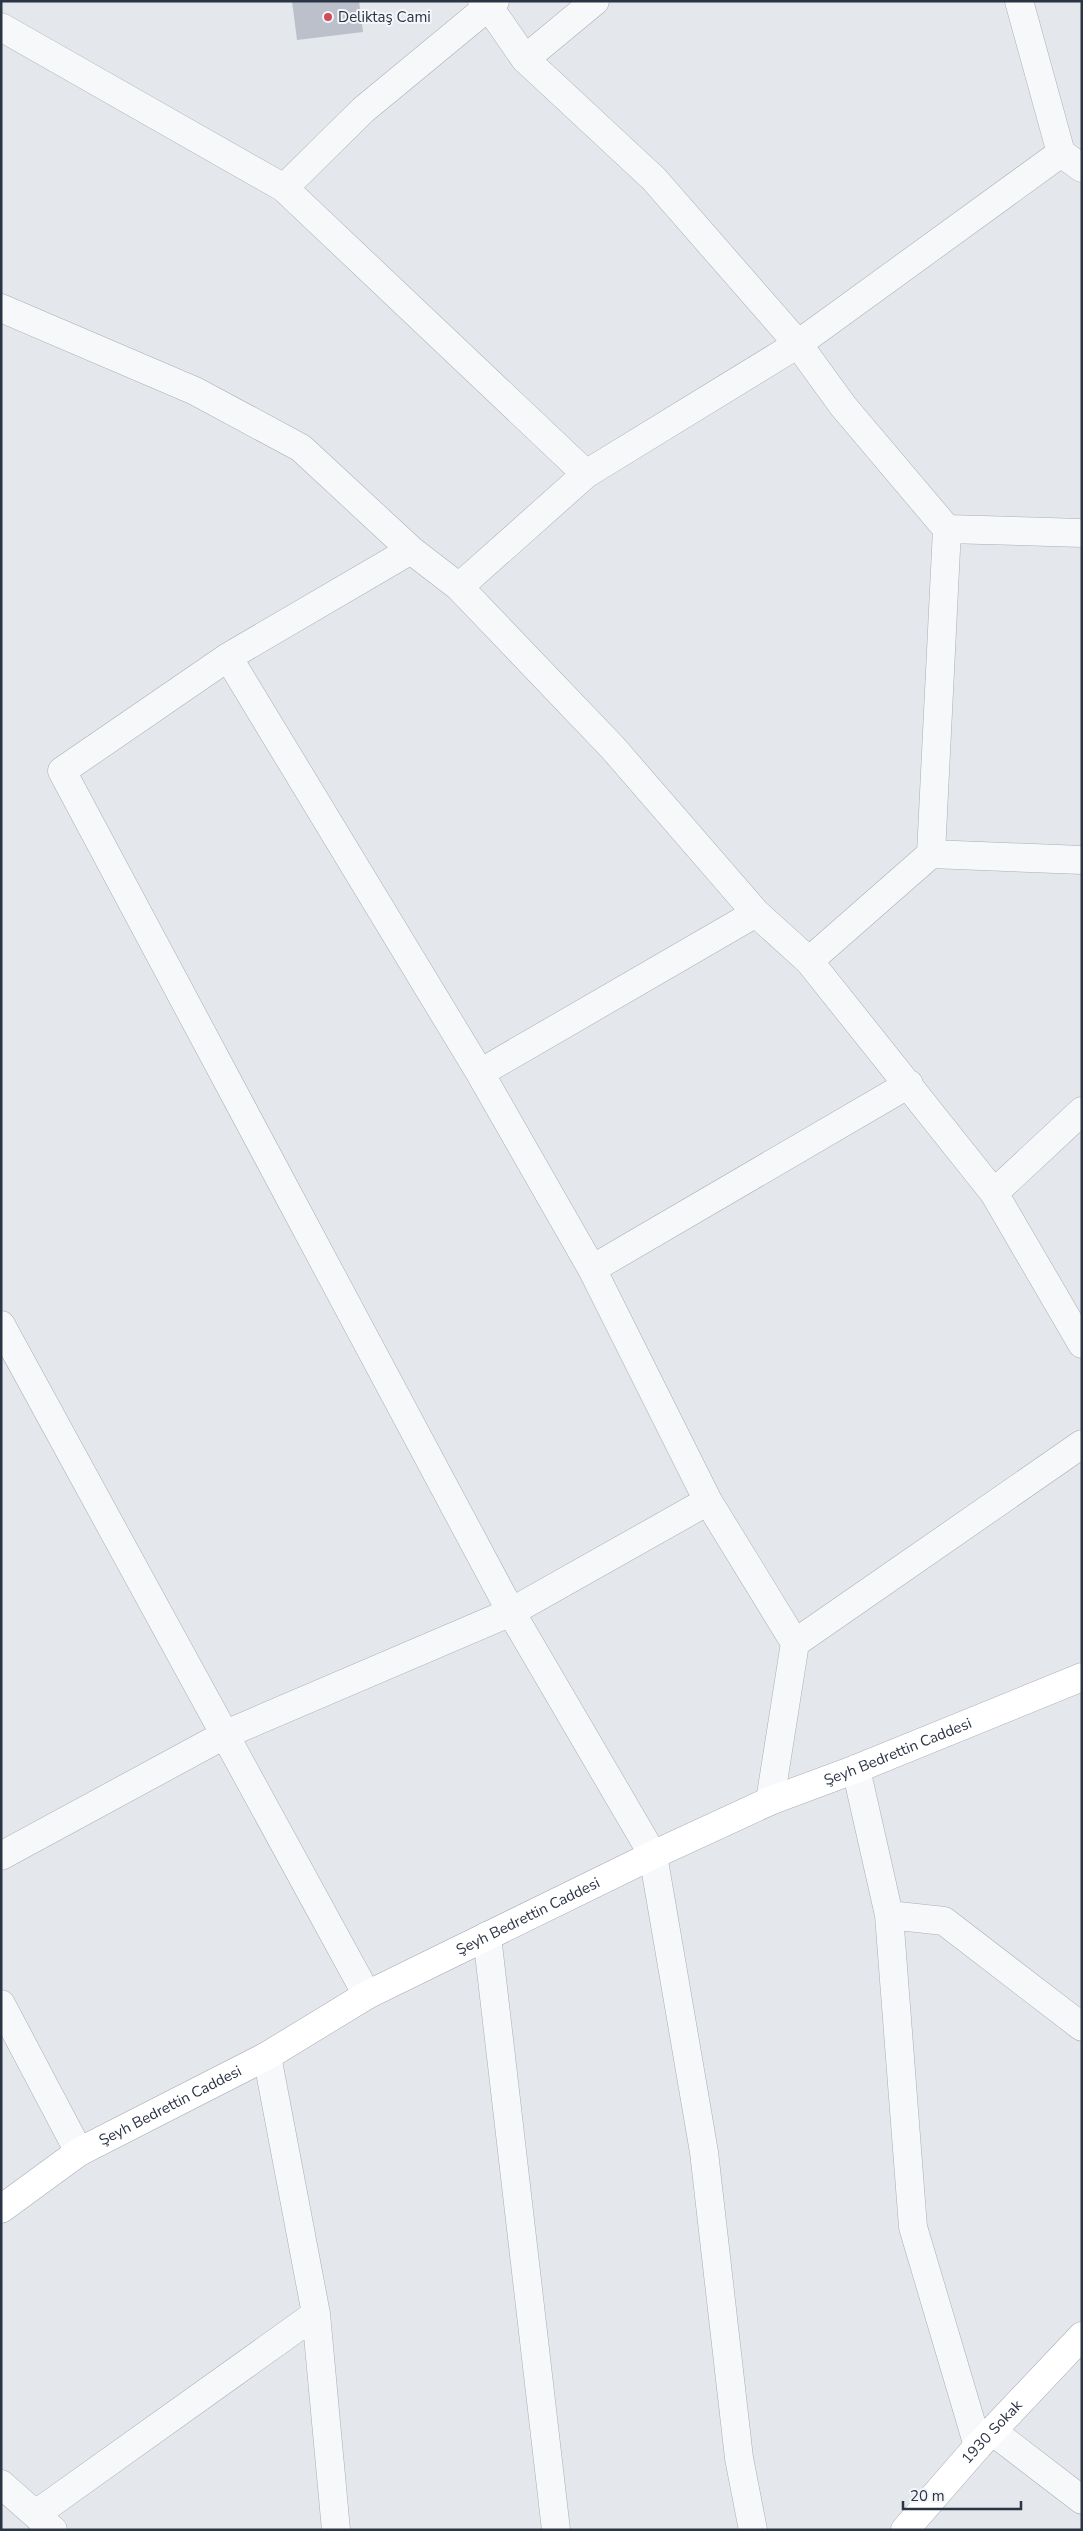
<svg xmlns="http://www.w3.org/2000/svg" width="1083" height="2531" font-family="'Nunito Sans',sans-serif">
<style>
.building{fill:#bbc0ca}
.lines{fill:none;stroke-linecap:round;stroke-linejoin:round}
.street-casing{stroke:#a9aeb7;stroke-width:29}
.secondary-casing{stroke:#a9aeb7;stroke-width:29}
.street{stroke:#f7f8fa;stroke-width:28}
.secondary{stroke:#fff;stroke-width:28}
.poi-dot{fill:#d1495b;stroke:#f4f6f9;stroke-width:2}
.labels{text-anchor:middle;stroke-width:4;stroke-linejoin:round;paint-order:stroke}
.poi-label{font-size:15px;fill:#2b3445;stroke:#f4f6f9;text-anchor:start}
.street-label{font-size:15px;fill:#2b3445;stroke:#f4f6f9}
</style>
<rect width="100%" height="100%" fill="#e4e7ec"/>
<path class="building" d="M292,1H359L363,32L297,40Z"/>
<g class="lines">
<defs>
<path id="street" d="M482,1L489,7L525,59L654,179L798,344L843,406L947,529L1082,533
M1019,1L1061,153L1082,168
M1,27L284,188L586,474
M525,59L595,1
M284,188L363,110L495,1
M1,308L195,391L301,448L411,550L459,587L613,748L756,913L809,961L994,1193L1082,1344
M411,550L228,657L62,771L511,1612L653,1855L704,2152L739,2458L753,2530
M459,587L586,474L798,344L1061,153
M228,657L480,1073L592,1269L708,1501L795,1643L770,1801
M931,854L947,529
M809,961L931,854L1082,860
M480,1073L756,913
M994,1193L1082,1111
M592,1269L909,1084
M1,1325L367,1995
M795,1643L1082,1444
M856,1769L889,1915L913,2227L978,2446
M1,1856L226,1734L511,1612L708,1501
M889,1915L944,1921L1082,2027
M487,1936L556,2530
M1,2004L79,2152
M267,2056L316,2314L336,2530
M992,2431L1082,2500
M1,2484L53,2530
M36,2514L316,2314"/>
<g id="secondary">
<path id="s1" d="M1,2209L79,2152L267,2056L367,1995L653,1855L770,1801L856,1769L1082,1677"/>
<path id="s2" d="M905,2530L978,2446L1082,2336"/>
</g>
</defs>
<use href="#street" class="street-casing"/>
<use href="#secondary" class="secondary-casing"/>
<use href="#street" class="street"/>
<use href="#secondary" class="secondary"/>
</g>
<circle class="poi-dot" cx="328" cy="17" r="5"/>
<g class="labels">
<g class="poi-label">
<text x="338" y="22">Deliktaş Cami</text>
</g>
<g class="street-label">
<text dy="5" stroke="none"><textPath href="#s1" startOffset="1009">Şeyh Bedrettin Caddesi</textPath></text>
<text dy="5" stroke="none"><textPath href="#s1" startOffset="604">Şeyh Bedrettin Caddesi</textPath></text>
<text dy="5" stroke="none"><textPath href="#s1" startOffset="199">Şeyh Bedrettin Caddesi</textPath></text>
<text dy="5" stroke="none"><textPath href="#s2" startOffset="131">1930 Sokak</textPath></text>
</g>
</g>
<rect width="1083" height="2531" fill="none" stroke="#2b3445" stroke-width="5"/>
<path d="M903 2501v8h118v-8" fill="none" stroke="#2b3445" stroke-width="2.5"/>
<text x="910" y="2501" font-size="15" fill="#2b3445" stroke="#f4f6f9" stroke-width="4" paint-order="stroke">20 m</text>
</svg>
